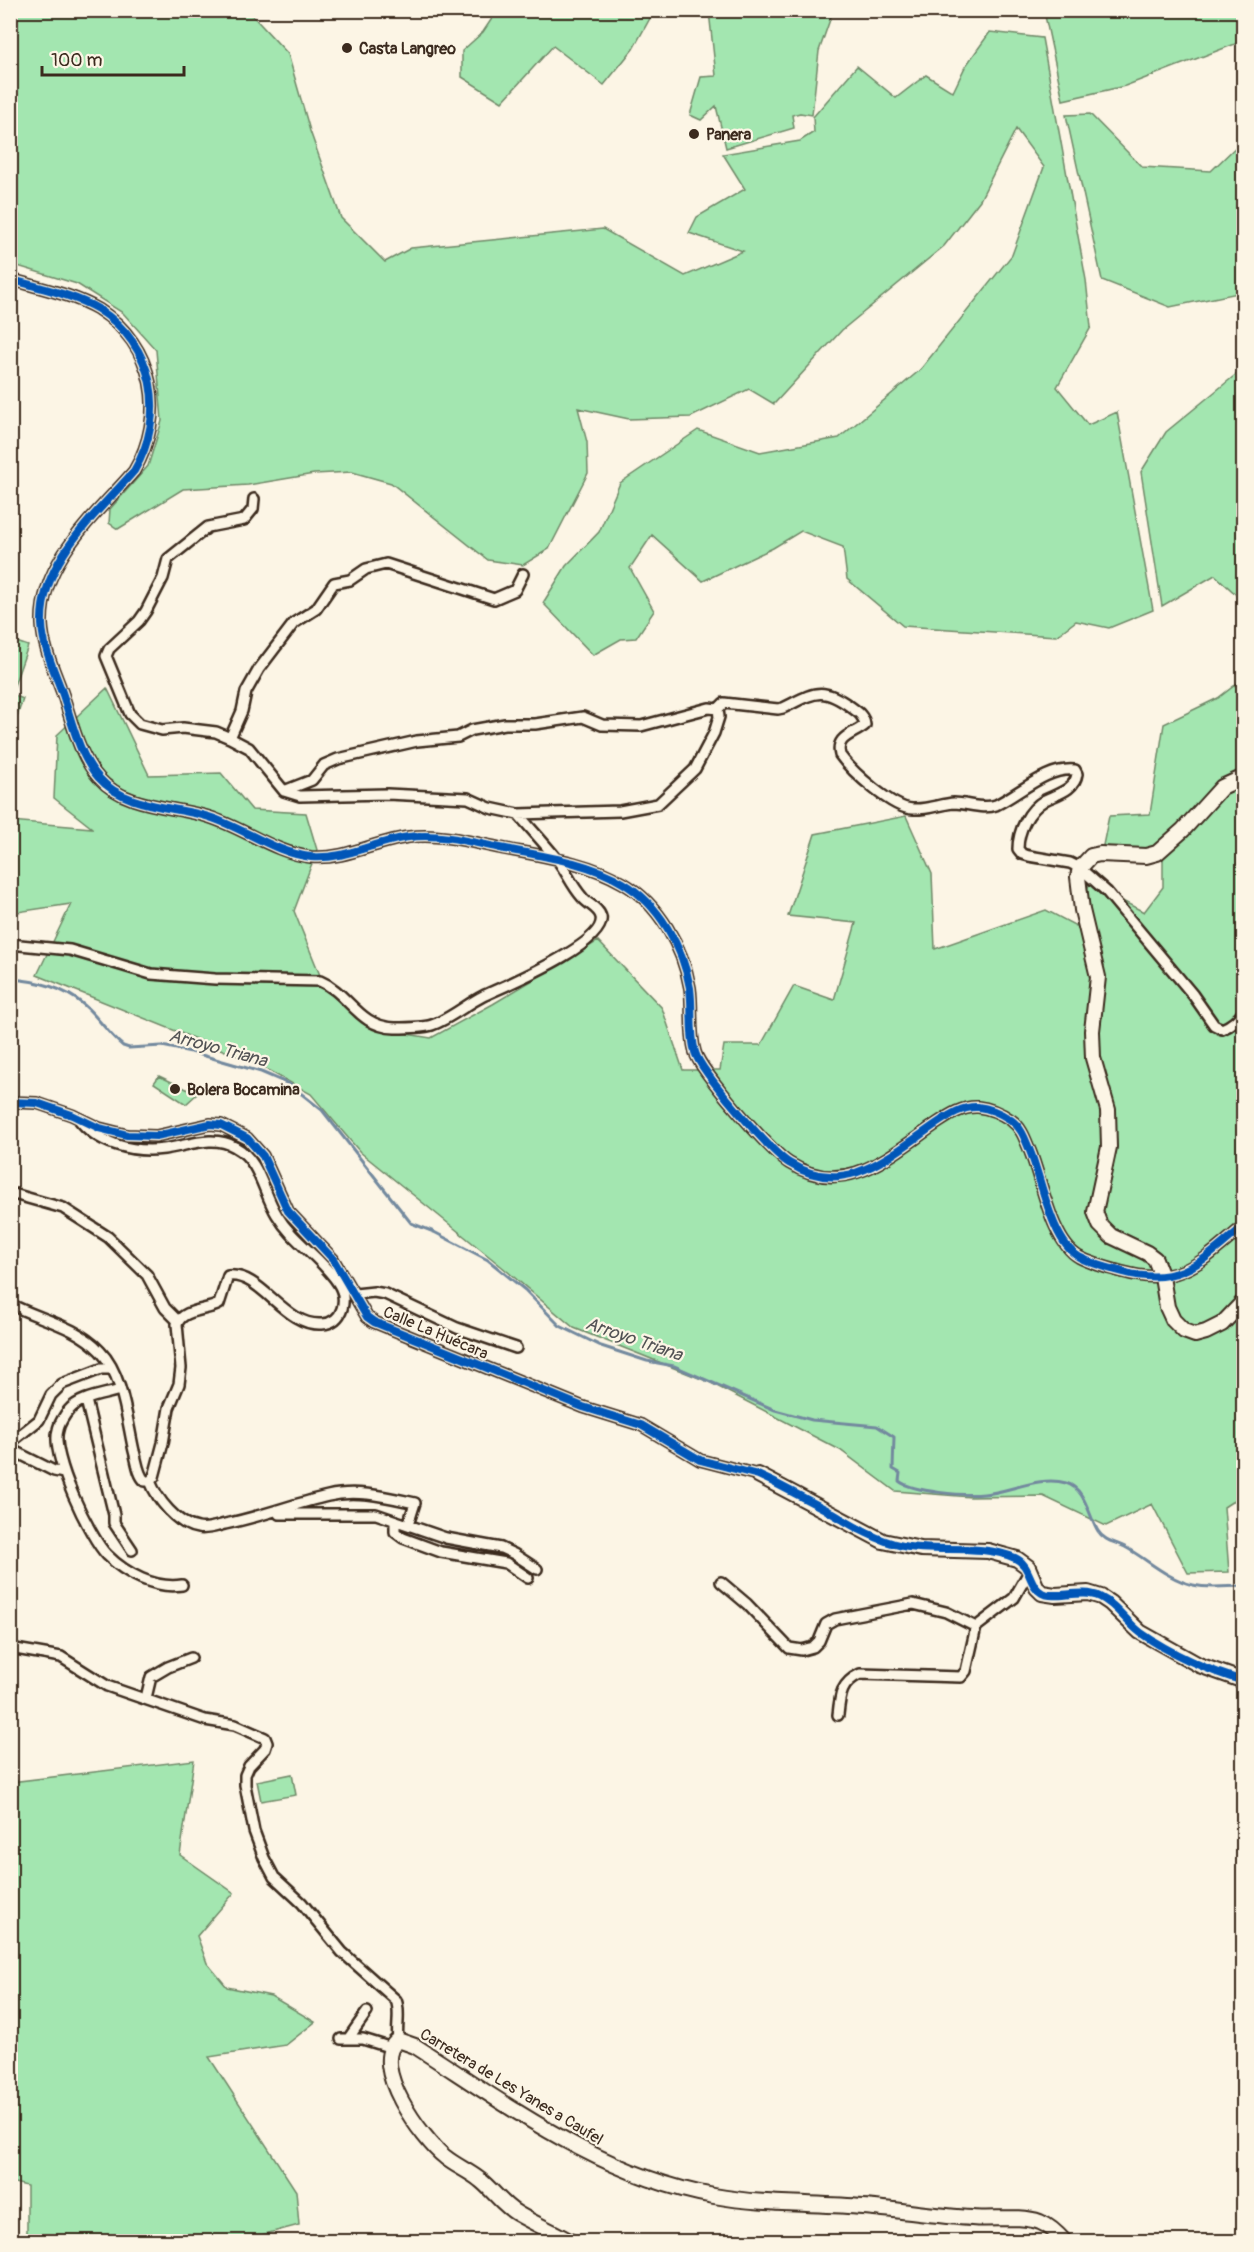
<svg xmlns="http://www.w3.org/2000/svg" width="1254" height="2252" font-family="Pangolin,sans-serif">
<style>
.green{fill:#a3e6b0;stroke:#6f8867;stroke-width:1.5}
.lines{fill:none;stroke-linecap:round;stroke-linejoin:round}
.stream{stroke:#73899e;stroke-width:3}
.street-casing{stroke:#3b2a1e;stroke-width:14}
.secondary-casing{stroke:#3b2a1e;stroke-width:18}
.street{stroke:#fcf5e5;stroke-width:9}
.secondary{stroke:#fcf5e5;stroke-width:14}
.cycleway-casing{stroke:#fcf5e5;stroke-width:11}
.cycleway{stroke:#0057b8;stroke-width:8}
.poi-dot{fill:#3b2a1e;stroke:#fcf5e5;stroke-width:2}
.labels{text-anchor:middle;stroke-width:4.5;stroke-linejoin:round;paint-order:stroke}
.poi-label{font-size:16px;font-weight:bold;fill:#3b2a1e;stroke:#fcf5e5;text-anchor:start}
.street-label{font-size:16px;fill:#3b2a1e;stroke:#fcf5e5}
.water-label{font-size:18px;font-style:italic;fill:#525254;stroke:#fcf5e5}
</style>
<rect width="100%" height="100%" fill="#fcf5e5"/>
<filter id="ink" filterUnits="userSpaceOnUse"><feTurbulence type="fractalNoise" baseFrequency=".0167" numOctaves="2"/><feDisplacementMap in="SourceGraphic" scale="12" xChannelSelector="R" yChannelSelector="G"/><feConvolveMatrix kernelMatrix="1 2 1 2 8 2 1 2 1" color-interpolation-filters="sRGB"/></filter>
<g filter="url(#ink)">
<path class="green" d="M10,11H248L288,54L310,131L341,218L385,262L411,248L603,229L685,276L743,251L689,233L697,217L745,189L723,154L800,141L814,132L813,117L857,66L896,98L926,75L953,92L965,67L990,32L1042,38L1086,280L1091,327L1057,387L1088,425L1117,412L1153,610L1109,628L1076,621L1056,636L903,626L847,579L843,547L801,531L773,548L703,581L652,535L630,568L654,611L636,638L621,639L593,655L543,603L566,566L599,532L620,483L698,430L760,452L839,438L920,370L1012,255L1044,167L1016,129L980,200L944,246L842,330L774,404L749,389L691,417L629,419L578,408L587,442L588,473L549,549L523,565L488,560L391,483L352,472L314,474L248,485L183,489L118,529L109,523L110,509L148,466L162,421L156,350L123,313L77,284L11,264Z
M497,11L498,10L654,11L633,49L604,85L553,46L502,102L462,77V51L483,32Z
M709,11H833L819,51L812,115L800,113L792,115L794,128L726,148L716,106L701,120L690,115L701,77L716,76Z
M1044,11H1243V41L1125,86L1063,100Z
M1090,114L1142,167L1211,171L1243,140V292L1170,307L1102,280L1066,115Z
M1243,302V601L1215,575L1162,606L1141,472L1166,432L1239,372Z
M11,640L28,646L11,694L23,699L11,734Z
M1243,679L1244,1494L1224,1507L1229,1572L1188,1573L1152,1504L1106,1526L1043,1496L971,1497L895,1491L840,1450L709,1382L574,1328L501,1266L360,1152L311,1094L255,1063L37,975L71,904L11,913V821L92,828L54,798L57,735L107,688L149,775L221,773L252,810L306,813L317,850L294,911L326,990L370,1028L431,1038L493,1004L598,941L662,1008L683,1070H720L724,1045H761L794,986L834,1000L856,923L788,916L815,834L906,816L932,874L935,949L1046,910L1076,926L1089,884L1144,912L1163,887V857L1102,850L1109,816L1150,814L1164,724L1218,698Z
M159,1076L197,1094L186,1104L154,1083Z
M194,1760L180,1855L234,1893L197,1936L207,1963L227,1987L271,1996L315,2022L286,2045L209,2057L296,2191L299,2225L239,2241H27V2186L10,2182L11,1782Z
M292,1774L296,1795L261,1801L257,1781Z"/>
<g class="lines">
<path class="stream" d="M10,979C38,981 63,987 84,1005C98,1017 108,1034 123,1046L129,1048L162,1046L191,1052L261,1072L289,1084L322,1110L411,1223L434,1232L488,1260L525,1290L560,1326L601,1346L647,1361L674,1366L775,1410L812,1420L877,1426L894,1437L893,1469L900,1473L899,1481C913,1492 965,1496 984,1494C1010,1492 1040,1475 1066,1483C1086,1489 1088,1515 1098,1531C1104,1541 1115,1542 1125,1547C1147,1559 1167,1579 1193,1585C1209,1589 1227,1586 1244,1586"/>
<defs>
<path id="street" d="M10,279C39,288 72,294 98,309C155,345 167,415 134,471C96,515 40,561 42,624C43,648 55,672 63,695C72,722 79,756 99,778C125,808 174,806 209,817C244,828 275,853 311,857C345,860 376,841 409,837C440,833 471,842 500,848C541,856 586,861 623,883C659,904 683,947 690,988C693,1009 689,1031 695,1052C700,1071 771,1152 789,1163C846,1199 890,1155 936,1124C948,1116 962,1106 978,1107C989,1108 1002,1114 1011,1120C1022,1128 1025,1139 1030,1151C1042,1180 1051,1241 1079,1257C1092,1264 1108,1268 1123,1272C1180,1288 1203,1260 1244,1226
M254,499L253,509L244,520L208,527L168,559L163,578L146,611L139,621L109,649L106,656L130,714L140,724L162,730L183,728L216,732L230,738L249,748L284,791L300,796L387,794L468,798L490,808L518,814L620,811L658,804L695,769L714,733L719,717L718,709
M230,738L242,711L246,692L259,669L294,623L316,609L334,583L350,580L366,569L386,564L494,599L515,590L523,574
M284,791L312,780L324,765L338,759L417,741L458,737L472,730L505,724H535L583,717L602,725L641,726L709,708L718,709L724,703L778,709L783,708C814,693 821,685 851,707C858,712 864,716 865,725C853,735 835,736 840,755C852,772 893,809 913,809C927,810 941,804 954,803C967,803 983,810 996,805C1021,793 1046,767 1075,770L1077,774C1075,790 1057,794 1045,800C1028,810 1018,831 1018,849L1022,854L1029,856L1070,863L1080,868L1107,892L1193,995L1214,1025L1222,1029C1232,1025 1238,1020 1244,1011
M10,944L70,950L151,974L215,979L320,981C349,993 358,1027 395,1028C406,1028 422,1028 432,1025C448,1020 467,1004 483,996C504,986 607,944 601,917C599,908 587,904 582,897C572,886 566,871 557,859C545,844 531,829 518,814
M10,997L11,986
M10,1102L37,1103L72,1115L99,1128L127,1135L156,1136L210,1124L221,1125L247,1138L263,1156L288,1211L333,1259L367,1317L374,1322L583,1407L641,1425L700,1460L758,1475
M10,1193L63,1208L108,1237L147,1275L165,1308L178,1321
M355,1294L374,1292L385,1294L457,1328L516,1348
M10,1304C41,1320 75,1325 100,1351C123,1374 127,1421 134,1451C137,1461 138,1475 145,1481H150L154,1477L163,1443L169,1408L179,1384L181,1368L177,1324C183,1309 206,1311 219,1304L228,1276C262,1272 284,1327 322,1324C344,1323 348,1298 338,1283C321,1257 293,1242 277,1215C263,1193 260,1160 235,1147C213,1134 187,1146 164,1149C133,1153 97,1144 78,1118
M120,1390C104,1395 80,1397 69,1410C65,1414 59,1424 58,1430C50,1454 90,1538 107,1555C126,1574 155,1589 182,1585
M86,1400L114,1515V1523L132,1550
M10,1443L39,1420L51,1395L62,1384L101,1369H112
M10,1449L54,1471L64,1473
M150,1481C157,1499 177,1525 198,1528C207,1530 217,1526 225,1524C260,1517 293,1504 328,1496C357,1489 387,1497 415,1503L408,1525
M279,1514H376L446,1538L501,1548L514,1554L537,1569
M395,1521V1532L403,1538L441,1552L506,1563L528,1578
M721,1582L747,1604L789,1648L802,1650L813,1647L819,1641L826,1624L835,1619L913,1604L946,1612L976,1627
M10,1648L61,1657L107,1686L205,1720L235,1725L265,1738L267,1743L265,1749L249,1766L245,1775V1785L254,1831L264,1858L274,1877L302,1903L342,1952L396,2000C401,2012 396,2027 398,2040
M146,1698L151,1677L168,1667L191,1658
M838,1715C840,1695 841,1683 860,1674L961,1677L966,1671L976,1627L1014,1598L1026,1577L1030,1574
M341,2039H363L392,2048
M348,2039L367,2012"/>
<path id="secondary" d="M1244,777L1222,787L1183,830L1157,853L1146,856L1100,854L1091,856L1080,868L1078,877L1082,910L1098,977L1092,1031L1093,1058L1108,1110L1109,1147L1095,1212L1100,1225L1111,1236L1147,1253L1155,1259L1162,1277L1167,1307L1173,1320L1184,1331L1195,1335L1206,1332L1222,1324L1244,1301
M758,1475L883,1541L921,1549L988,1551L1017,1559L1028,1567L1037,1588L1042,1593L1055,1595L1088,1593L1101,1597L1110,1603L1140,1632L1199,1665L1244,1681
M571,2242C554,2232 535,2224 518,2214C503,2206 493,2190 480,2180C469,2171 456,2166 445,2157C423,2140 367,2064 398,2040L415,2046C509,2106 602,2176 714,2196C763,2205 814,2203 863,2207C900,2210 936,2216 972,2218C993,2220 1020,2215 1040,2222C1050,2226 1058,2234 1065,2242"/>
</defs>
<use href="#street" class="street-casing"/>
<use href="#secondary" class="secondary-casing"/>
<use href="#street" class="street"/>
<use href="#secondary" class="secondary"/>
<defs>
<path id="cycleway" d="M10,279C39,288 72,294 98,309C155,345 167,415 134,471C96,515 40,561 42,624C43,648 55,672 63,695C72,722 79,756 99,778C125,808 174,806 209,817C244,828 275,853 311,857C345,860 376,841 409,837C440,833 471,842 500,848C541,856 586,861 623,883C659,904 683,947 690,988C693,1009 689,1031 695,1052C700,1071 771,1152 789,1163C846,1199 890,1155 936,1124C948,1116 962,1106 978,1107C989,1108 1002,1114 1011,1120C1022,1128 1025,1139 1030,1151C1042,1180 1051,1241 1079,1257C1092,1264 1108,1268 1123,1272C1180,1288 1203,1260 1244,1226
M10,1102L37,1103L72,1115L99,1128L127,1135L156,1136L210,1124L221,1125L247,1138L263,1156L288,1211L333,1259L367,1317L374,1322L583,1407L641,1425L700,1460L758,1475L773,1482C790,1491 808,1500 825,1509C850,1524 874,1540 903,1546C939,1553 980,1543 1015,1558C1031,1565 1028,1585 1042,1593C1056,1600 1082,1588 1100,1597C1117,1605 1126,1622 1141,1633C1169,1653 1211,1672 1244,1681"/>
</defs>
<use href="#cycleway" class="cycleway-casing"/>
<use href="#cycleway" class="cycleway"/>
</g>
</g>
<g class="poi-dot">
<circle cx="347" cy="48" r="6"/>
<circle cx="694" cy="134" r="6"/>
<circle cx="175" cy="1089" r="6"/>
</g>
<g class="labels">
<g class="poi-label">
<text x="359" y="54">Casta Langreo</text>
<text x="706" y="140">Panera</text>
<text x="187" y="1095">Bolera Bocamina</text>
</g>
<g class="street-label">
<text transform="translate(436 1332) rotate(23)" y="6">Calle La Ḥuécara</text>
<text transform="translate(512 2086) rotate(31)" y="6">Carretera de Les Yanes a Caufel</text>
</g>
<g class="water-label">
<text transform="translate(218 1048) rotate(15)" y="6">Arroyo Triana</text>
<text transform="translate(634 1339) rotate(19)" y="6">Arroyo Triana</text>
</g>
</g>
<rect width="1254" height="2252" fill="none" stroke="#fcf5e5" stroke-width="36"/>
<rect x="18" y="18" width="1218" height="2216" fill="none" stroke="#3b2a1e" stroke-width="2" filter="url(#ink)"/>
<path d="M42 66v9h142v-9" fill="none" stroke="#3b2a1e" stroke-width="3"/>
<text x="51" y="66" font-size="18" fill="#3b2a1e" stroke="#fcf5e5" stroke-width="4.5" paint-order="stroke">100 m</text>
</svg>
